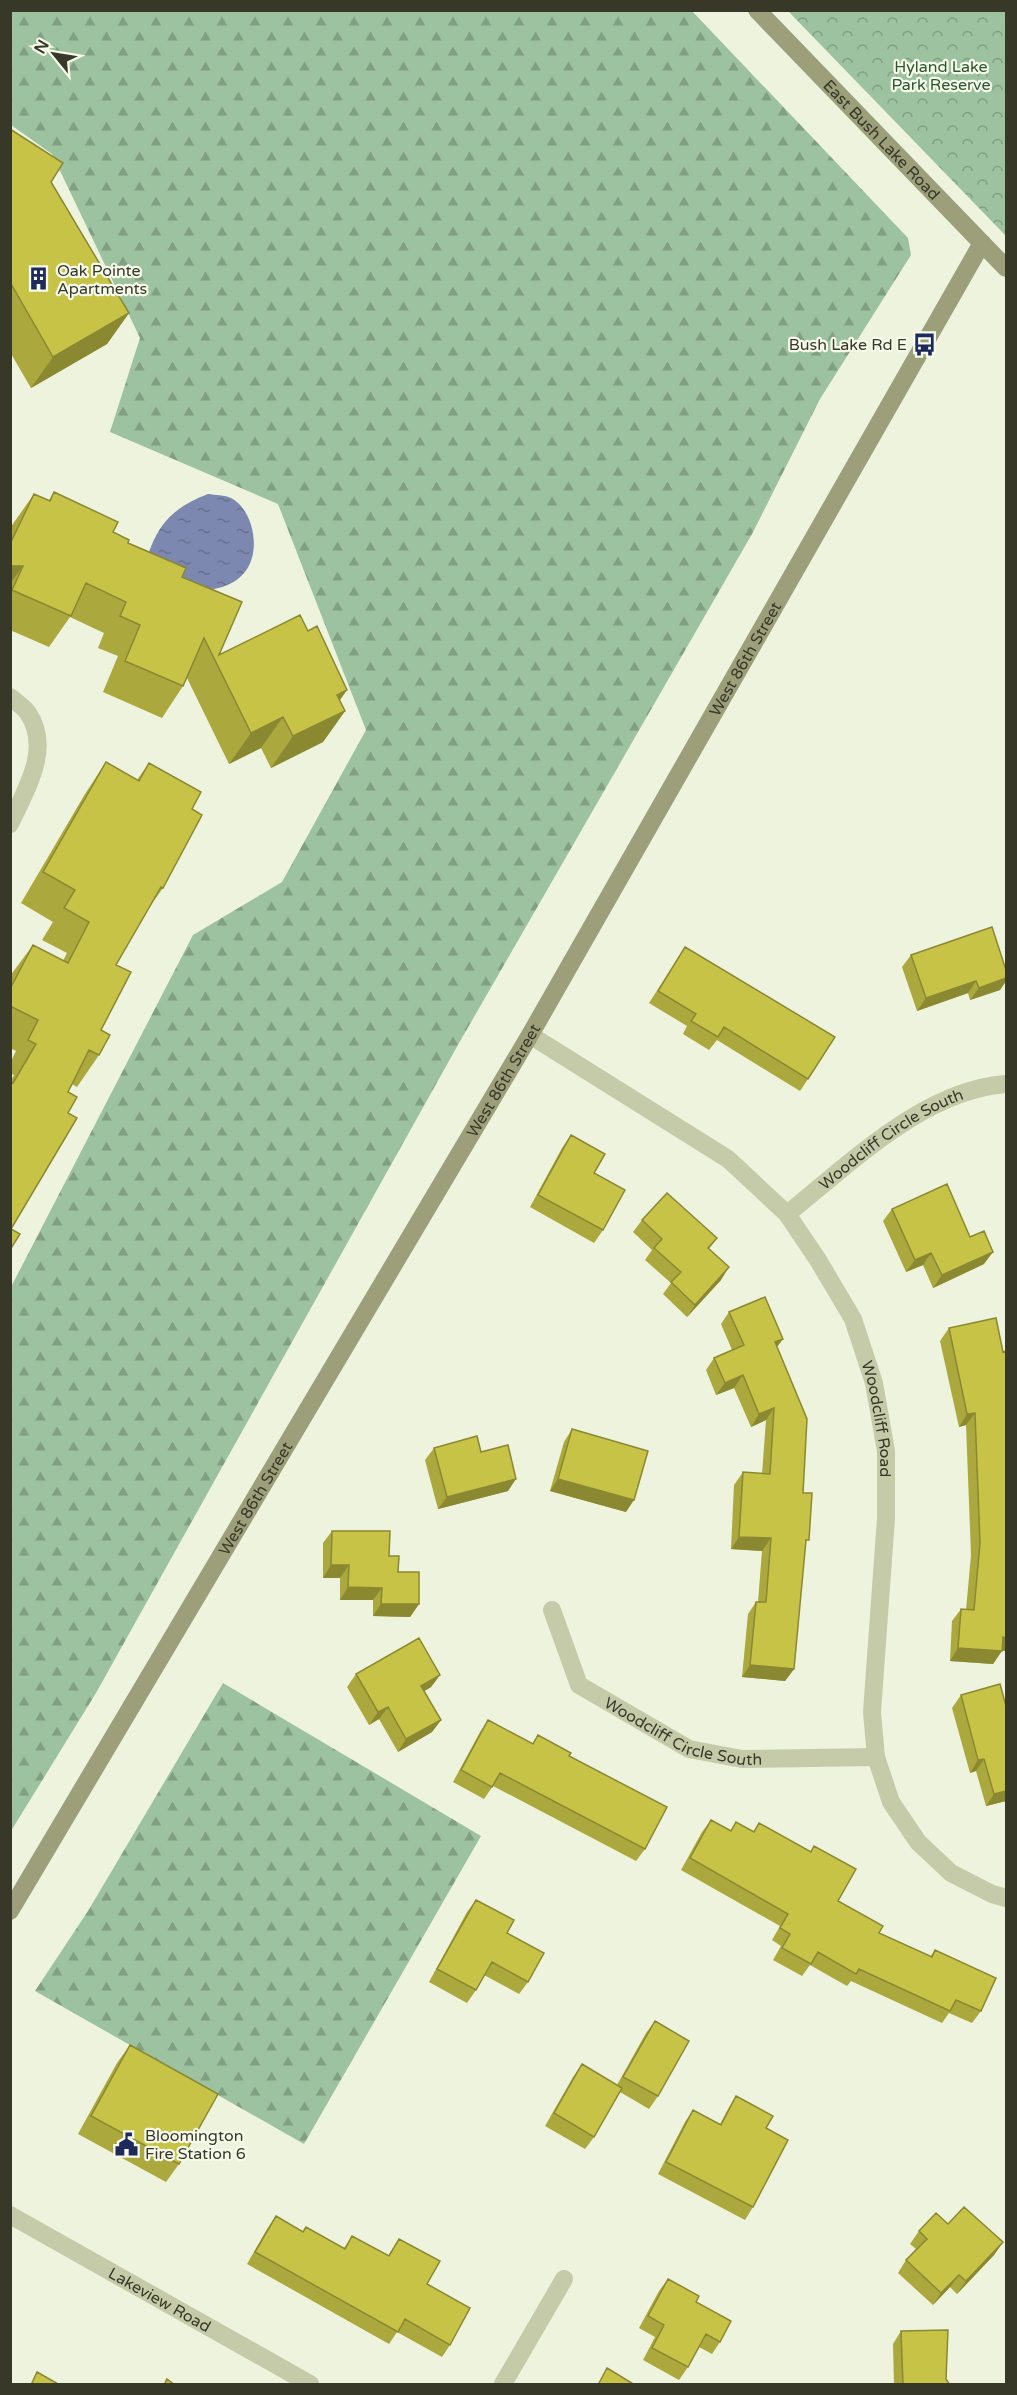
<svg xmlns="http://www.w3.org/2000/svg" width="1017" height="2395" font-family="'Varela Round',sans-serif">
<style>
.forest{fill:url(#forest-firs)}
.park{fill:url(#park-crowns)}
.water{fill:url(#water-ripples)}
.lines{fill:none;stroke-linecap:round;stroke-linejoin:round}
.street{stroke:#c5cba9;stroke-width:18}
.secondary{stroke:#9c9f7a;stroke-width:18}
.wall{fill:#aba83d}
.shaded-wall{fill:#8b8832}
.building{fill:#c7c347;stroke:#8b8832;stroke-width:1.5}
.labels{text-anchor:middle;stroke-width:4.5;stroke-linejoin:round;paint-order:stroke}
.park-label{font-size:16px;fill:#2c5730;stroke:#f6faea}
.street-label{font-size:16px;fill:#383829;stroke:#f6faea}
.poi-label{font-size:16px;fill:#383829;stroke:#f6faea;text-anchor:start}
</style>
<defs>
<pattern id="forest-firs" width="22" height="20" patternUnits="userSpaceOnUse" patternTransform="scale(1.5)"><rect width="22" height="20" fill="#9dc29f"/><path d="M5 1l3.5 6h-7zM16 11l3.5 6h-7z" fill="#819f82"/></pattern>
<pattern id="park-crowns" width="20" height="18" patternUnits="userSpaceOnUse" patternTransform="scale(1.5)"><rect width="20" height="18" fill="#9dc29f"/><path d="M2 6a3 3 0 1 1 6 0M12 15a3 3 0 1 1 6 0" fill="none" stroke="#819f82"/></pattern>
<pattern id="water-ripples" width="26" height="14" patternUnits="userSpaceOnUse" patternTransform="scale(1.5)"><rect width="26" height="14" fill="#7c88b0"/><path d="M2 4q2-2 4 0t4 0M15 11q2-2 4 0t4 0" fill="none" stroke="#67708f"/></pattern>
</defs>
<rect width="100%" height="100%" fill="#edf3dd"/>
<path class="forest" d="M11,11H692L908,238L911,255L820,399L752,534L459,1043L96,1693L11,1831V1287L193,935L282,882L366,730L278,504L110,432L140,338L52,154L11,125Z
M223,1683L481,1836L304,2144L35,1991L88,1911Z"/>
<path class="park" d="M788,11H1006V236Z"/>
<path class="water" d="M208,494C215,495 225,495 231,498C254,510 262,553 244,573C232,587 216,589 198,592L147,558C158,523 174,507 208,494Z"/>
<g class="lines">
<g class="street">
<path d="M10,697C16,702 24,707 28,713C52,749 26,789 10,824"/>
<path id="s1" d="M530,1035L728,1159L787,1214L818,1260L853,1319L874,1383L886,1451V1518L872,1712L876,1757L891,1802L918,1842L951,1873L992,1894L1006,1898"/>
<path id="s2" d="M787,1214C850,1164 923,1090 1006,1084"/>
<path id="s3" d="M552,1610L579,1685L689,1749L742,1759L876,1757"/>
<path id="s4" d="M10,2215L310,2384"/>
<path d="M503,2384L564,2279"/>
</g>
<g class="secondary">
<path id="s5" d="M757,10L1006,268"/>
<path id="s6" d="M10,1911L530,1035L982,243"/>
</g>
</g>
<path class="wall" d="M10,129L51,182L129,313L107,344L31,388L10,352Z
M54,492L128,543L182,577L219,655L340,700L345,711L323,742L271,768L261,748L229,764L187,678L183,686L162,718L103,692L118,656L98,648L104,633L70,617L49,647L10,630V528L34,494L49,500Z
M106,762L137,780L149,763L192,809L163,888L150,906L116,965L101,1030L99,1055L77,1087L72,1084L68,1092V1113L11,1229L10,1082L14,1075L10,1073V1063L16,1051L10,1048V976L33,945L63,961L67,953L42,940L53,922L21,903L85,794Z
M685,947L808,1079L800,1091L717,1040L709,1050L683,1034L687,1026L649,1003Z
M911,955L1006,970V981L1000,990L970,1000L968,993L917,1011L902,967Z
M571,1135L594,1173L603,1230L594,1243L530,1207L562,1148Z
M892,1209L970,1237L984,1264L933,1288L923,1265L906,1272L883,1221Z
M642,1220L717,1238L709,1249L721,1280L687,1317L663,1294L671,1283L645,1260L652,1250L633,1232Z
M729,1312L777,1347L803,1493L805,1546L794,1669L785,1681L742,1677L748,1614L756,1602H758L762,1551L731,1549L734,1485L743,1472L762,1474L766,1420L751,1427L734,1388L716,1395L706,1370L714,1358L732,1350L721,1324Z
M949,1328L1003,1352L1006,1351V1651L1002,1650L993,1664L950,1661L952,1621L961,1609L966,1610L971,1555L966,1425L959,1427L940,1341Z
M572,1429L626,1512L550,1491L564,1442Z
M434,1448L481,1452L508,1491L438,1509L425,1460Z
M332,1531L389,1556L419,1604L410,1617L373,1616V1600H340V1578H323V1543Z
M356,1674L440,1675L431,1687L424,1691L441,1720L432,1732L398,1752L379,1719L369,1725L347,1687Z
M961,1695L1006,1801L986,1806L976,1771L970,1773L952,1708Z
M488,1720L532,1744L538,1735L569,1756L645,1849L636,1861L493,1786L484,1799L453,1782L480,1732Z
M711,1820L730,1831L736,1822L753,1832L759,1823L810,1852L814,1846L838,1901L879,1933L930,1957L935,1950L981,2011L972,2023L949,2013L942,2023L851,1981L847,1986L810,1965L802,1976L773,1960L781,1946L772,1940L780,1926L681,1870L702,1832Z
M476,1900L507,1933L528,1982L519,1994L484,1975L476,1990L467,2003L429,1982L467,1912Z
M655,2021L658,2096L649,2109L620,2092L594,2137L585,2149L545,2126L573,2077L582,2064L617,2085L646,2033Z
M130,2045L179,2164L166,2182L78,2134L117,2063Z
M736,2096L766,2128L753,2207L745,2220L658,2174L685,2122L693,2110L720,2124L728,2109Z
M276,2216L302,2232L306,2227L344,2248L352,2236L388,2256L399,2239L427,2284L450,2345L442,2357L397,2332L389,2344L247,2264L267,2229Z
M948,2224L1003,2242L994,2255L957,2294L950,2287L933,2305L898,2273L906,2260L916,2249L910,2244L919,2231Z
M668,2279L696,2302L720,2342L712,2354L699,2347L688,2367L679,2380L643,2360L655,2337L639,2328L659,2291Z
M901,2331L946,2379L950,2385H894L893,2344Z"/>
<path class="shaded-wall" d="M129,313L107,344L31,388L53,357Z
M10,566H23L10,584Z
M347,690L326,720L345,711L323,742L271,768L293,736L337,695Z
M283,717L261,748L229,764L251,733Z
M1006,978V981L1000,990L970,1000L979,988Z
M976,981L968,993L917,1011L926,998Z
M993,1252L984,1264L933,1288L942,1275Z
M931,1253L923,1265L906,1272L915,1260Z
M729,1267L721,1280L687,1317L695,1305Z
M783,1339L774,1351L775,1342Z
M743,1375L734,1388L716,1395L725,1383Z
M774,1408L766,1420L751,1427L759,1414Z
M975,1413L966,1425L959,1427L967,1414Z
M516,1479L508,1491L438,1509L447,1497Z
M558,1479L634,1500L626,1512L550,1491Z
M739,1537L771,1538L762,1551L731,1549Z
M331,1565H349L340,1578H323Z
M348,1587L382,1588L373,1600H340Z
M381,1604H419L410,1617L373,1616Z
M1003,1637L1006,1638V1651L995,1650Z
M958,1648L1002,1651L993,1664L950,1661Z
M750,1665L794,1669L785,1681L742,1677Z
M440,1675L431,1687L413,1698L421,1686Z
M388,1707L379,1719L369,1725L378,1712Z
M441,1720L432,1732L398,1752L406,1739Z
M984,1759L976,1771L970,1773L978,1760Z
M1006,1791V1801L986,1806L994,1794Z
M1003,2242L994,2255L957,2294L966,2281Z
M959,2275L950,2287L933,2305L941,2293Z"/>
<path class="building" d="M10,129L63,163L51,182L129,313L53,357L10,282Z
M54,492L118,522L113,532L129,540L128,543L186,568L182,577L242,602L219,655L300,615L308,631L317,626L347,690L337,695L345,711L293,736L283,717L251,733L204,638L183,686L125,661L140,625L120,616L126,602L86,583L71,616L12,590L23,566H10V544L34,494L50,501Z
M106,762L139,781L149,763L201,792L192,809L202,815L163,888L161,887L116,965L131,972L101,1030L110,1035L99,1055L89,1050L68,1092L77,1097L68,1113L77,1118L11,1229L20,1234L10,1250V1082L13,1083L36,1044L28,1040L38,1020L10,1006V989L33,945L68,963L89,922L64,908L75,890L43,872Z
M992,927L1006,970V978L979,988L976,981L926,998L911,955Z
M685,947L835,1037L808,1079L724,1027L718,1037L691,1021L696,1014L658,991Z
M571,1135L605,1154L594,1173L625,1190L603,1230L538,1195Z
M947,1184L970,1237L984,1231L993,1252L942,1275L931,1253L915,1260L892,1209Z
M667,1193L717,1238L708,1248L729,1267L695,1305L671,1282L681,1272L654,1248L662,1239L642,1220Z
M765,1297L783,1339L775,1342L807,1419L803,1493H812L809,1540H806L794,1669L750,1665L756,1602H766L771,1538L739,1537L743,1472L770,1474L774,1408L759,1414L743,1375L725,1383L714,1358L744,1345L729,1312Z
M996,1318L1003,1352L1006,1351V1638L1003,1637L1002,1651L958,1648L961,1609L974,1610L980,1543L975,1413L967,1414L949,1328Z
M572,1429L648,1451L634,1500L558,1479Z
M477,1436L481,1452L508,1445L516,1479L447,1497L434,1448Z
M332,1531H390L389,1556H399L398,1572H419V1604H381L382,1588L348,1587L349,1565H331Z
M419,1638L440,1675L421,1686L441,1720L406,1739L388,1707L378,1712L356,1674Z
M1000,1684L1006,1706V1791L994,1794L984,1759L978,1760L961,1695Z
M488,1720L533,1744L538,1735L571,1753L569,1756L667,1807L645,1849L500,1773L492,1787L461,1770Z
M711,1820L731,1831L736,1822L754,1832L759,1823L811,1852L814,1846L856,1869L838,1901L883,1926L879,1933L932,1957L935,1950L996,1978L981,2011L956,2000L950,2011L859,1969L856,1974L818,1952L811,1964L782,1948L790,1934L780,1928L788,1914L690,1858Z
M476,1900L514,1920L507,1933L544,1953L528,1982L492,1962L476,1990L437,1969Z
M655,2021L689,2041L658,2096L623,2077Z
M130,2045L218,2094L179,2164L91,2116Z
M582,2064L622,2088L594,2137L554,2113Z
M736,2096L773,2116L766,2128L788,2140L753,2207L666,2162L693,2110L721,2125Z
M964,2207L1003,2242L966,2281L959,2275L941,2293L906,2260L927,2239L919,2231L936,2213L948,2224Z
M276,2216L303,2232L306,2227L345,2249L352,2236L389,2256L399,2239L440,2261L427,2284L470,2308L450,2345L405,2319L398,2332L255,2252Z
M668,2279L699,2296L696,2302L731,2321L720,2342L706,2334L688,2367L652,2348L664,2325L648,2316Z
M948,2330L946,2379L950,2385H903L901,2331Z
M607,2368L635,2385H598Z
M37,2372L60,2385H31Z
M167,2379L175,2385H164Z"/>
<defs>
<symbol id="building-bare" viewBox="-9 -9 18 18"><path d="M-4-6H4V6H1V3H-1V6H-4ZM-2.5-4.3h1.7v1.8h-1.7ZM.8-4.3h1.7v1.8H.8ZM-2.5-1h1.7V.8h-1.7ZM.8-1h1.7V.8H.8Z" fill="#1e2a5b" stroke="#f6faea" stroke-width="2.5" paint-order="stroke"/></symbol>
<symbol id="bus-bare" viewBox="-9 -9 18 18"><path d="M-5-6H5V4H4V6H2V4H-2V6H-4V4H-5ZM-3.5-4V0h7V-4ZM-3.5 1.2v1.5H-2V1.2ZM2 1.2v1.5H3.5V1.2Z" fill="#1e2a5b" stroke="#f6faea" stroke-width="2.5" paint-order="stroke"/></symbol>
<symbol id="civic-bare" viewBox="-9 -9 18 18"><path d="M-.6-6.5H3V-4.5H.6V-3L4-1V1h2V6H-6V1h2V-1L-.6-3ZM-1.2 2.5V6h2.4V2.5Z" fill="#1e2a5b" stroke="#f6faea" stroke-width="2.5" paint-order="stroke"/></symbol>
</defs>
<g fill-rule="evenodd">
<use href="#building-bare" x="22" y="262" width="33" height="33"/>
<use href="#bus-bare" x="908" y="328" width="33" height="33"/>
<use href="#civic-bare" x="110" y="2128" width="33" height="33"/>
</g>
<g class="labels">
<g class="park-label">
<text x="941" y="72">Hyland Lake<tspan x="941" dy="18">Park Reserve</tspan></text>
</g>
<g class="street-label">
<text dy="6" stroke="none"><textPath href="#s5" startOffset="180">East Bush Lake Road</textPath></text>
<text dy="6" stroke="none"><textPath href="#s6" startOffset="1452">West 86th Street</textPath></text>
<text dy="6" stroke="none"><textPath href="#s6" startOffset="966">West 86th Street</textPath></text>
<text dy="6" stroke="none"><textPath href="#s2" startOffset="129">Woodcliff Circle South</textPath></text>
<text dy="6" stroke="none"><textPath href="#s1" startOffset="542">Woodcliff Road</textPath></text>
<text dy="6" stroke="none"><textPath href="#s6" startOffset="480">West 86th Street</textPath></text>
<text dy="6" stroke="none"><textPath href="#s3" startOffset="196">Woodcliff Circle South</textPath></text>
<text dy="6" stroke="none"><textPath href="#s4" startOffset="172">Lakeview Road</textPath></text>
</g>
<g class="poi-label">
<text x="57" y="276">Oak Pointe<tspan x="57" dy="18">Apartments</tspan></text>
<text x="907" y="350" text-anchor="end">Bush Lake Rd E</text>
<text x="145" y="2141">Bloomington<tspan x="145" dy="18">Fire Station 6</tspan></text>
</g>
</g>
<rect width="1017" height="2395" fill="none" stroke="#383829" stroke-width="24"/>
<g transform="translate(54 54) rotate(300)" stroke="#f6faea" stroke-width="4.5" paint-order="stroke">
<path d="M0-4.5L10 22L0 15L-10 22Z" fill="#383829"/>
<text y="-9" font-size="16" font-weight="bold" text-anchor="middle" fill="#383829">N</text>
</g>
</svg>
